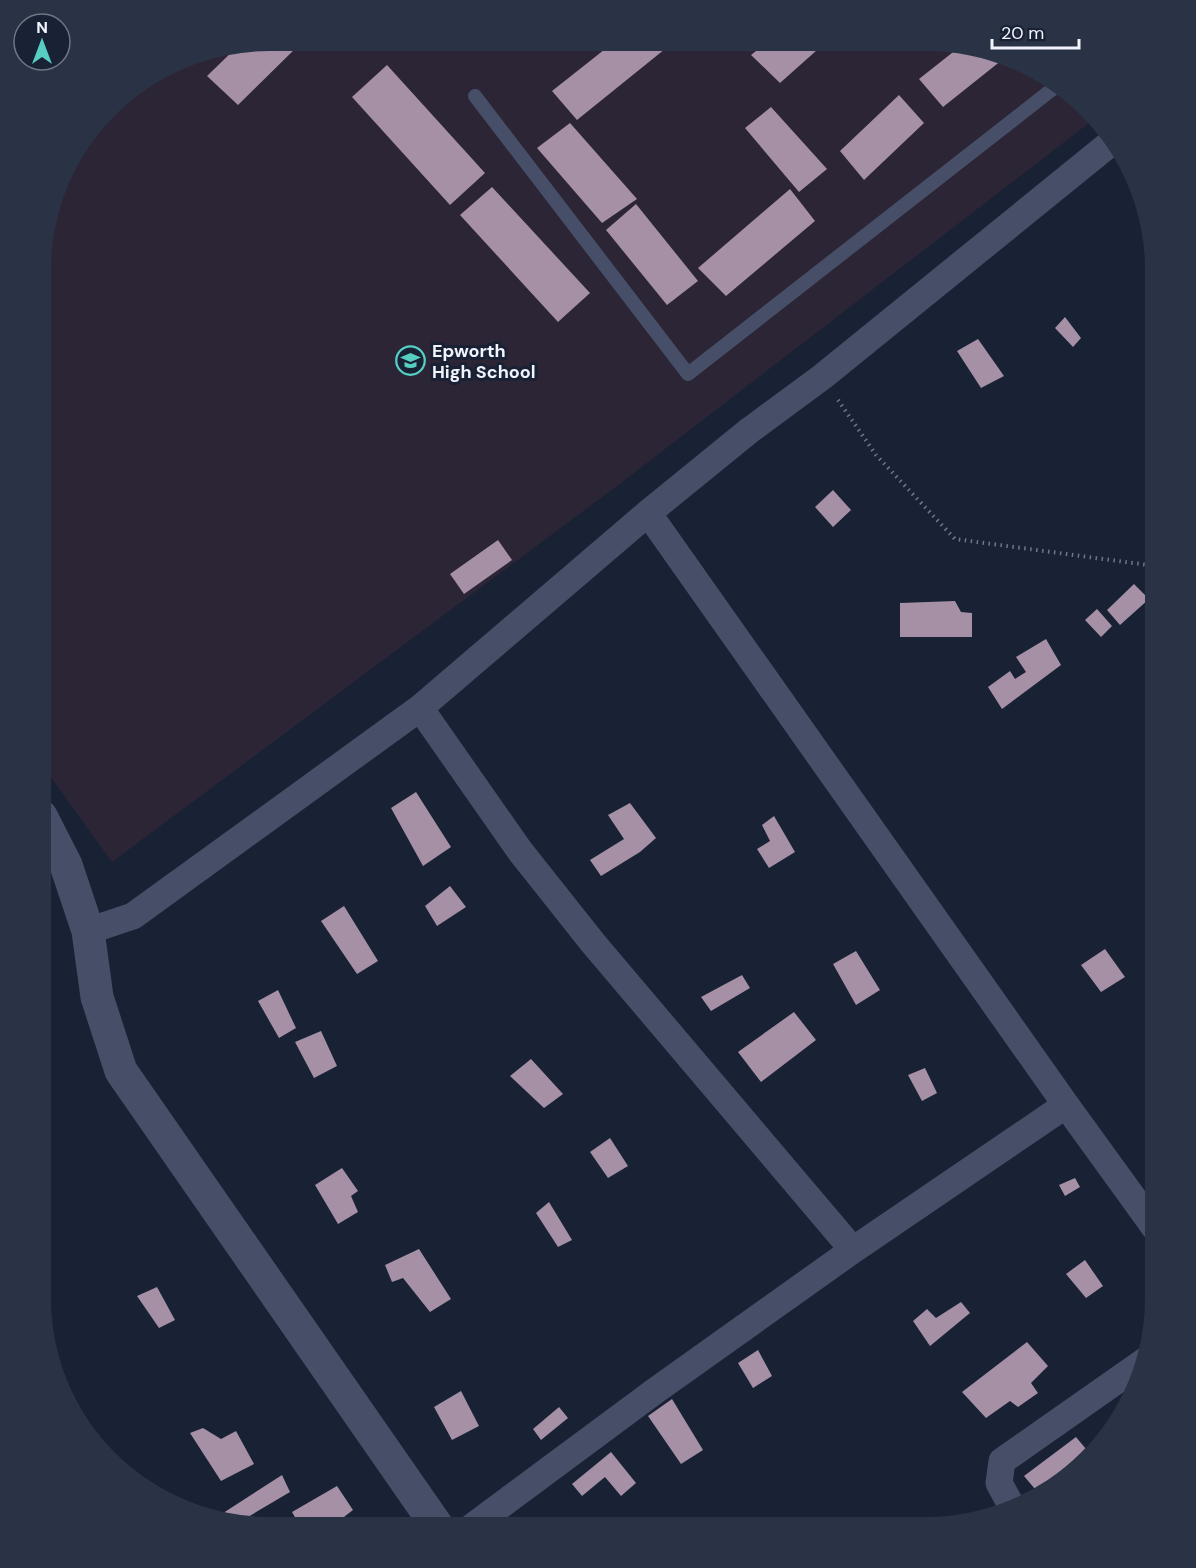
<svg xmlns="http://www.w3.org/2000/svg" width="1196" height="1568" font-family="'DM Sans',sans-serif">
<style>
.education{fill:#2c2535}
.building{fill:#a690a6}
.lines{fill:none;stroke-linecap:round;stroke-linejoin:round}
.path{stroke:#717787;stroke-width:4;stroke-dasharray:1.5 4.5;stroke-linecap:butt}
.lane{stroke:#464f67;stroke-width:14}
.street{stroke:#464f67;stroke-width:27}
.secondary{stroke:#464f67;stroke-width:33}
.labels{text-anchor:middle;stroke-width:6;stroke-linejoin:round;paint-order:stroke}
.poi-label{font-size:18px;font-weight:bold;fill:#f1f4fd;stroke:#192135;text-anchor:start}
</style>
<rect width="100%" height="100%" fill="#192135"/>
<path class="education" d="M270,41L956,43L1054,79L1097,117L621,483L112,862L42,765L43,240L71,155L119,97L196,53Z"/>
<path class="building" d="M270,40L303,41L238,105L207,76L238,46Z
M614,42H659L665,49L577,120L552,91Z
M767,42H826L780,83L751,55Z
M962,45L1002,60L943,107L919,79Z
M387,65L485,173L450,205L352,97Z
M899,95L924,123L864,180L840,151Z
M771,107L827,169L799,192L745,128Z
M570,123L637,199L602,223L537,148Z
M492,187L590,293L558,322L460,215Z
M790,189L815,221L726,296L698,268Z
M636,204L698,281L667,305L606,230Z
M1065,317L1081,338L1073,347L1055,328Z
M978,339L1004,376L981,388L957,351Z
M833,490L851,510L833,527L815,507Z
M498,540L512,560L464,594L450,574Z
M1134,584L1149,599L1120,625L1107,610Z
M955,601L961,612L972,613V637H900V603Z
M1097,609L1112,626L1101,637L1085,620Z
M1046,639L1061,665L1002,709L988,687L1010,671L1015,679L1026,672L1016,657Z
M416,792L451,847L423,866L391,808Z
M630,803L656,838L640,852L601,876L590,860L624,839L608,815Z
M774,816L795,852L769,868L757,849L770,841L762,825Z
M450,886L466,907L437,926L425,906Z
M344,906L378,961L357,974L321,921Z
M1105,949L1125,977L1101,992L1081,965Z
M856,951L880,990L856,1005L833,964Z
M742,975L750,988L711,1011L701,997Z
M278,990L296,1028L279,1038L258,1001Z
M794,1012L816,1040L761,1082L738,1052Z
M321,1031L337,1066L314,1078L295,1042Z
M531,1059L563,1094L544,1108L510,1076Z
M925,1068L937,1093L922,1101L908,1075Z
M610,1138L628,1166L608,1178L590,1152Z
M41,1153L50,1169L41,1173Z
M342,1168L358,1191L351,1196L358,1212L338,1224L315,1185Z
M1075,1178L1080,1187L1065,1196L1059,1185Z
M549,1202L572,1240L558,1247L536,1213Z
M419,1249L451,1299L430,1312L403,1278L392,1282L385,1265Z
M1085,1260L1103,1286L1086,1298L1066,1274Z
M157,1287L175,1320L159,1328L137,1296Z
M961,1302L970,1313L930,1346L913,1321L927,1309L936,1318Z
M1027,1342L1048,1366L1031,1383L1038,1393L1018,1407L1010,1401L986,1418L962,1392Z
M758,1350L772,1376L753,1388L738,1363Z
M461,1391L479,1426L452,1440L434,1407Z
M672,1399L703,1450L681,1464L648,1416Z
M559,1407L568,1418L541,1440L533,1429Z
M203,1428L221,1439L236,1431L254,1464L221,1481L190,1433Z
M1076,1437L1091,1455L1078,1470L1040,1495L1024,1476Z
M611,1452L636,1483L621,1496L605,1477L582,1496L572,1484Z
M282,1475L290,1492L236,1524L217,1517Z
M337,1486L353,1510L340,1520L343,1526H300L292,1512Z"/>
<g class="lines">
<path class="path" d="M838,400L876,455L955,539L1155,566"/>
<path class="lane" d="M475,96L688,374L1059,84"/>
<path class="street" d="M420,708L520,851L593,943L853,1250L1066,1105L648,513
M88,931L133,916L420,708L648,513L750,430L822,377L1113,141
M1066,1105L1155,1228
M1012,1507L999,1483L1002,1461L1146,1360
M473,1526L655,1391L853,1250"/>
<path class="secondary" d="M41,816L66,865L88,931L97,997L121,1071L437,1526"/>
</g>
<defs>
<symbol id="school-ring" viewBox="-11 -11 22 22"><circle r="9.5" fill="#192135" stroke="#57cec2" stroke-width="1.5"/><path d="M0-5L7-2L0 1L-7-2ZM-4 1L0 2.5L4 1V4Q0 6-4 4Z" fill="#57cec2"/></symbol>
</defs>
<g fill-rule="evenodd">
<use href="#school-ring" x="394" y="344" width="33" height="33"/>
</g>
<g class="labels">
<g class="poi-label">
<text x="432" y="357">Epworth<tspan x="432" dy="21">High School</tspan></text>
</g>
</g>
<path d="M0 0H1196V1568H0ZM270 51H926A219 219 0 0 1 1145 270V1298A219 219 0 0 1 926 1517H270A219 219 0 0 1 51 1298V270A219 219 0 0 1 270 51Z" fill="#2a3245" fill-rule="evenodd"/>
<g transform="translate(42 42)"><circle r="28" fill="#192135" stroke="#6f7585" stroke-width="1.5"/>
<path d="M0-4.5L10 22L0 15L-10 22Z" fill="#57cec2"/>
<text y="-9" font-size="16" font-weight="bold" text-anchor="middle" fill="#f1f4fd">N</text>
</g>
<path d="M992 39v9h87v-9" fill="none" stroke="#f1f4fd" stroke-width="3"/>
<text x="1001" y="39" font-size="18" fill="#f1f4fd" stroke="#192135" stroke-width="4.5" paint-order="stroke">20 m</text>
</svg>
